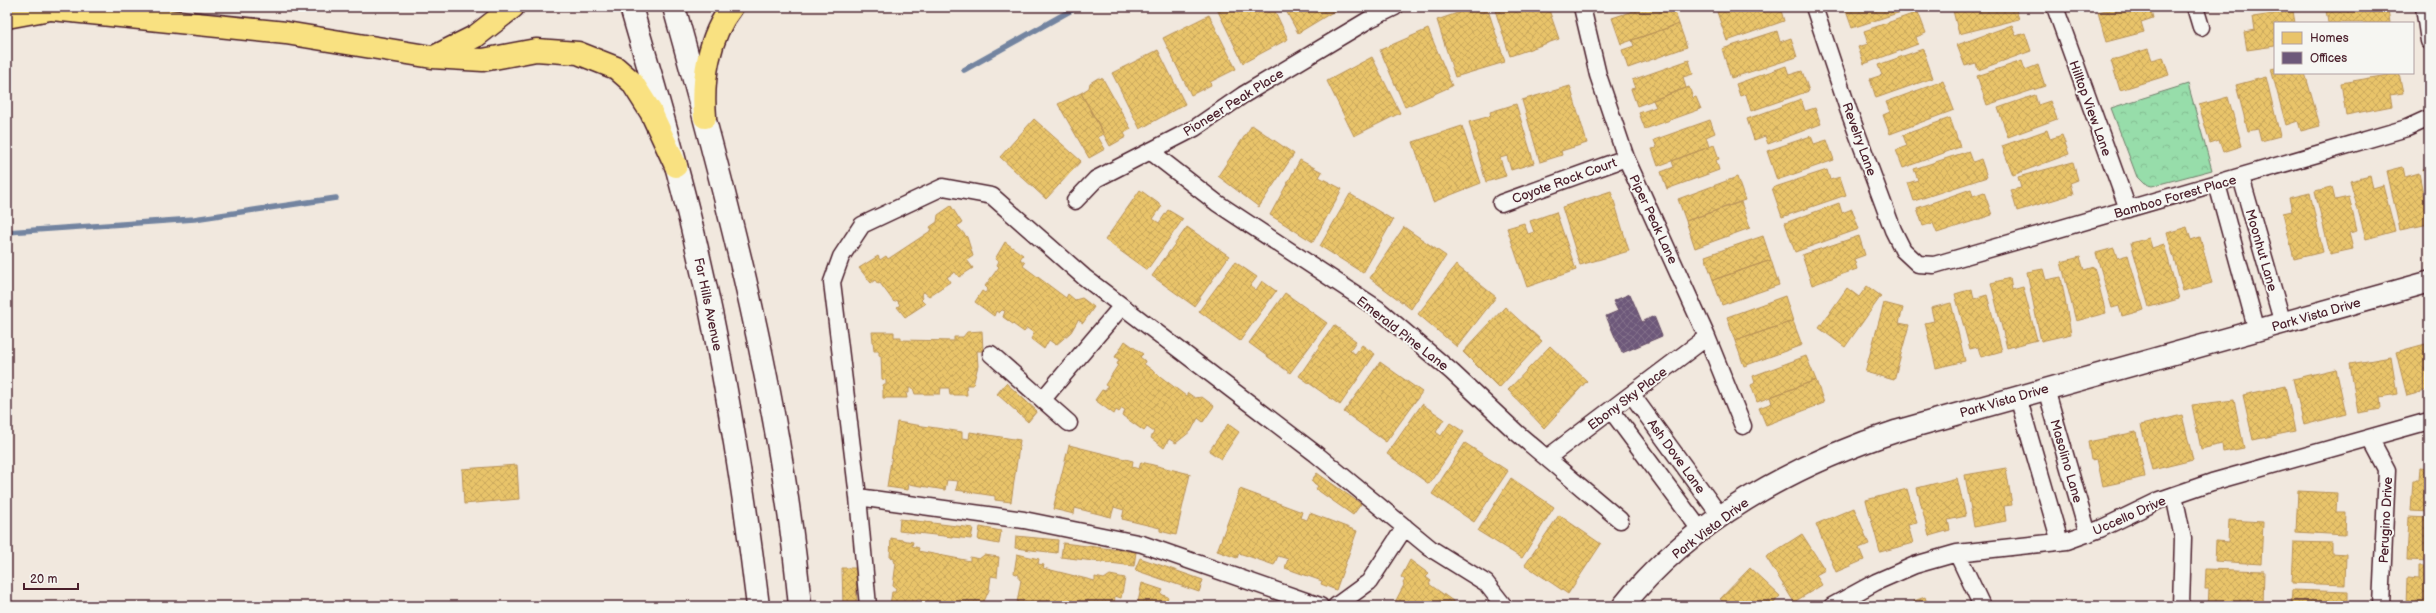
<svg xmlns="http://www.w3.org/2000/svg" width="2436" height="613" font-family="'Balsamiq Sans',sans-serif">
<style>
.park{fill:url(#park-crowns);stroke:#707e6a}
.homes{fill:url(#homes-cross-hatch);stroke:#b99257}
.offices{fill:url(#offices-cross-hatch);stroke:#624862}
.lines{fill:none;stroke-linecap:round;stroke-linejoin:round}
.stream{stroke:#7384a0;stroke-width:5.5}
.minor-casing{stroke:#4a1f2b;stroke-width:19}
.tertiary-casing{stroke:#4a1f2b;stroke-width:24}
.secondary-casing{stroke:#4a1f2b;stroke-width:25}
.motorway-casing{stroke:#4a1f2b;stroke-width:25}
.minor{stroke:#f6f6f2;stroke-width:16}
.tertiary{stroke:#f6f6f2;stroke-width:21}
.secondary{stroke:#f6f6f2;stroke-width:22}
.motorway{stroke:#f9e181;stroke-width:22}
.labels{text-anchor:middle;stroke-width:4;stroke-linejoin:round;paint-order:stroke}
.street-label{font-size:13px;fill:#4a1f2b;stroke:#f6f6f2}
</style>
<defs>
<pattern id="park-crowns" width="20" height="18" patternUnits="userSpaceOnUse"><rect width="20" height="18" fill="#97ddaa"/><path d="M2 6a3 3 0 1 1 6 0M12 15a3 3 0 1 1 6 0" fill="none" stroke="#84bd92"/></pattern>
<pattern id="homes-cross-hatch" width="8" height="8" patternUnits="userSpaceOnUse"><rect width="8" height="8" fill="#e9c46a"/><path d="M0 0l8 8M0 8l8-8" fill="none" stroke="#c9a85c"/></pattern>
<pattern id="offices-cross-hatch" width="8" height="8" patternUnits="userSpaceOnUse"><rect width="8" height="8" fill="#6d597a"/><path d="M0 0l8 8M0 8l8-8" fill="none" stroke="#84728b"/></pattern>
</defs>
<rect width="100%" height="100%" fill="#f1e8de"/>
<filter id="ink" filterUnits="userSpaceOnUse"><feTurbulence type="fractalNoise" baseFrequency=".025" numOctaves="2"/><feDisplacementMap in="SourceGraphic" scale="8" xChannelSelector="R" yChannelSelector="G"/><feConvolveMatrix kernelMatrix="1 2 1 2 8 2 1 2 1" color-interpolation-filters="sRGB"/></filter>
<g filter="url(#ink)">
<path class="park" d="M2188,84L2212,170L2152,186L2144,184L2137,177L2111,108Z"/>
<path class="homes" d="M1216,7H1273L1288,39L1243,63Z
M1284,7H1341L1298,33Z
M1475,7H1487L1505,62L1455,77L1437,20Z
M1494,7H1548L1559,39L1510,56Z
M1645,7H1673L1679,24L1621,44L1612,18Z
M1732,7H1780L1784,21L1727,41L1717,12Z
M1855,7H1916L1852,28L1846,11Z
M1952,7H2015L2019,19L1959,34Z
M2119,7H2150L2153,18L2141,22L2144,32L2106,42L2098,12Z
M2345,7H2373L2374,11L2388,9L2390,23H2328L2326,10Z
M2293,11L2295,23H2275V46L2247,50L2244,32L2255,30L2253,17Z
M1918,12L1926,33L1916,37L1918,44L1864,64L1858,47L1868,44L1864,31Z
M1209,15L1236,69L1210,82L1211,85L1191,95L1163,38Z
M1679,24L1687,47L1628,68L1622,50L1634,46L1632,40Z
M2012,25L2016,36L2025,33L2031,51L1978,70L1976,63L1965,66L1957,45Z
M1428,29L1452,86L1405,107L1380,50Z
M1777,31L1780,42L1791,38L1797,57L1731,78L1722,49Z
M1923,49L1933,78L1876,98L1870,79L1882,75L1878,65Z
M2148,49L2152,60L2163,57L2169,75L2120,90L2111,61Z
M1158,50L1185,104L1140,129L1112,73Z
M1372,57L1400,113L1354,136L1327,81Z
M1689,60L1693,74L1683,77L1686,88L1637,106L1631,89L1635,88L1632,80Z
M2022,61L2025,70L2038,65L2045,86L1987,105L1977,76Z
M1786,66L1789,75L1802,71L1809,91L1751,111L1746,94L1740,96L1736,84Z
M2275,68V73H2305L2320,126L2301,131L2298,121L2286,125L2271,69Z
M2399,73L2403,93L2390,95L2392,106L2346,115L2341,83Z
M2266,77L2280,136L2261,141L2258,129L2248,131L2236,85Z
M1098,78L1103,79L1131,129L1124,133L1126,137L1110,146L1081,93L1089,88L1090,83Z
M1943,81L1954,110L1890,134L1883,115L1890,112L1886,102Z
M1570,86L1587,143L1561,151L1562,155L1540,162L1522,100Z
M1689,87L1693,98L1696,97L1701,109L1645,129L1639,113L1656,107L1653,100Z
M1081,93L1104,134L1098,137L1105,149L1089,158L1058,104Z
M2035,95L2038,105L2050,101L2057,119L2008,137L1998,108Z
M2228,97L2242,146L2223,152L2219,140L2210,143L2199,105Z
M1801,99L1805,111L1815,108L1821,124L1768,144L1765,136L1754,140L1747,119Z
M1516,104L1534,163L1511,170L1507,156L1500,158L1506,176L1486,182L1469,122L1491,116L1490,112Z
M1950,118L1960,147L1903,168L1896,150L1907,146L1903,135Z
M1034,119L1081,161L1046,199L1000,157Z
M1710,120L1715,133L1706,137L1709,147L1658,166L1652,149L1657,148L1654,140Z
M1252,125L1294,154L1259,207L1218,176Z
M1462,126L1481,183L1433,202L1413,142Z
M2047,130L2050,139L2062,135L2069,154L2013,175L2002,146Z
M1811,136L1814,144L1827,140L1834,160L1777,180L1767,151Z
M1714,145L1719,159L1716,160L1719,170L1667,189L1661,172L1674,167L1672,161Z
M1969,151L1973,162L1981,159L1987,177L1914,201L1908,183L1918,180L1914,169Z
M1300,160L1322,172L1319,177L1342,189L1313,242L1270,215Z
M2073,162L2078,180L2070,183L2073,194L2017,211L2011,190L2021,188L2018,177Z
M2403,167L2405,177L2419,173L2429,224L2400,230L2387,171Z
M2429,167V190L2423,169Z
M1827,170L1830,180L1840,177L1846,195L1782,217L1772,188Z
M2370,176L2373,188L2383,185L2395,231L2366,239L2350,181Z
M1737,177L1745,200L1686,221L1678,199Z
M2332,187L2335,200L2349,197L2357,231L2349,233L2353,249L2330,254L2315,191Z
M1971,189L1973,196L1984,192L1992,215L1937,233L1933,223L1923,226L1917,208Z
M1140,190L1162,206L1153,219L1159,223L1168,210L1183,219L1147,270L1105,240Z
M1611,191L1629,251L1580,265L1562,207Z
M2310,193L2323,252L2294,259L2283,213L2292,211L2289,198Z
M1350,194L1393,220L1363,273L1320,246Z
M1741,202L1750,228L1695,248L1686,221Z
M1839,203L1842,213L1852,209L1859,229L1795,252L1785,223Z
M951,206L962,223L957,226L967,237L973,256L967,260L973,268L959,277L955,272L947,277L950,282L929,296L924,292L921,294L923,298L921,300L925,304L905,317L897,307L900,305L897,300L894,302L880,283L878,284L875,280L871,283L859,268L878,256L880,260L886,256L888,259L932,230L930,227L937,222L938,215Z
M1556,212L1576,270L1527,287L1507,228L1524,223L1528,234L1534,232L1530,221Z
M1187,227L1229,256L1194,306L1152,276Z
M1404,227L1446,256L1411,309L1370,278Z
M2187,227L2191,240L2200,237L2212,283L2183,291L2167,233Z
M1763,236L1771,260L1713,280L1705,256Z
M1859,236L1865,255L1854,259L1857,269L1812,285L1802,255Z
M2149,238L2152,248L2164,244L2179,299L2149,307L2131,243Z
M1005,242L1023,255L1020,259L1025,263L1023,266L1066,298L1068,294L1075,300L1082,298L1094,307L1083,323L1078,320L1071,332L1056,345L1049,340L1044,349L1031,339L1034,333L1027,328L1024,332L1003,317L1005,311L1002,310L999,313L996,311L994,316L975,302L982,291L985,293L988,289L985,286L999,267L997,265L999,261L995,259Z
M2114,248L2117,258L2128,255L2144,310L2122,316L2119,306L2112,308L2096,253Z
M2080,257L2084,270L2094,267L2106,313L2076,321L2061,262Z
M1771,260L1779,285L1722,305L1713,280Z
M1235,262L1257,277L1250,286L1256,290L1262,281L1276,291L1240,341L1199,311Z
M1456,265L1496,297L1457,347L1418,314Z
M2043,269L2046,280L2061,277L2071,334L2041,341L2027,272Z
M2010,278L2012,290L2023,287L2037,340L2007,348L1991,283Z
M1867,286L1881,296L1845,347L1819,328L1847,288L1859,297Z
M1972,289L1974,299L1987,295L2002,351L1981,357L1978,347L1970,349L1955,294Z
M1285,293L1327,323L1290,373L1249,343Z
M1785,296L1793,321L1735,341L1727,317Z
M1884,303L1903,308L1899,323L1909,325L1894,380L1865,372Z
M1951,303L1965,361L1936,368L1925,323L1934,321L1931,308Z
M1505,307L1542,341L1499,388L1463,352Z
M1793,321L1802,345L1744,366L1735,341Z
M1334,325L1356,341L1350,350L1355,354L1362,345L1375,354L1340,405L1299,376Z
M982,331L983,351H977L978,366L973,385H966L967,395H950L949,388H941L940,394H915L913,388H909V393H906L907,398H883V385H886V380L882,379L881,356L879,355V351H874L872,332H894V337H901V340L954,341V337H963L967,332Z
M1125,341L1143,354L1140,357L1145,361L1144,364L1186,396L1188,393L1195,398L1202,397L1214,406L1203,422L1198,418L1191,431L1176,443L1169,439L1164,448L1151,438L1154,432L1147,427L1144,431L1123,416L1125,410L1122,408L1119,412L1116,410L1114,414L1095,400L1102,390L1105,391L1108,387L1105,385L1118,365L1117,364L1119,360L1115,357Z
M2429,343V390L2407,396L2396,352Z
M1550,346L1587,381L1544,428L1508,390Z
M1806,356L1816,380L1757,402L1751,385L1755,383L1753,376Z
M2391,357L2397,394L2380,397L2381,409L2358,413L2350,364Z
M1380,362L1422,392L1386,442L1344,412Z
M2336,369L2346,414L2304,425L2293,379Z
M1816,380L1824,403L1766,425L1759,408L1772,403L1770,397Z
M1006,383L1037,411L1028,422L997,394Z
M2285,386L2295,431L2253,440L2243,395Z
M2234,400L2244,448L2223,452L2222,444L2201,449L2192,405Z
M1422,404L1444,419L1436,432L1441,436L1450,423L1464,432L1429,484L1387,454Z
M2182,415L2193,460L2152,470L2141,425Z
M897,422L962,432V438L969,439L970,432L1020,440L1011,502L995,500V496L956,490L958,481L947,480L945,490L909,484L908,490L887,487Z
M1228,424L1239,432L1221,459L1209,451Z
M2136,432L2145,477L2103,486L2097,459L2091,460L2088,442Z
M1465,443L1508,471L1474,522L1432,494Z
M1069,445L1133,461L1132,467L1139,469L1141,462L1190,474L1176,535L1160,531V528L1122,519L1124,510L1114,507L1111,517L1075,508L1074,514L1053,509Z
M517,465L519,499L464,504L462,469Z
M2006,468L2012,505L2004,506L2006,521L1974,527L1965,475Z
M2420,468L2429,469V512L2411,511L2413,480H2419Z
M1317,473L1361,504L1353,515L1316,489L1318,486L1311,481Z
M1511,478L1554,507L1522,558L1478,531Z
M1957,478L1966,516L1948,520L1950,530L1929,536L1917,488Z
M1240,489L1302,512L1300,518L1307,520L1310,513L1357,531L1336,590L1321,584L1322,581L1285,568L1288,559L1278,556L1274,565L1239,553L1237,558L1217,551Z
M1907,489L1917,523L1908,525L1913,543L1880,552L1866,500Z
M2298,491L2337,493L2336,512H2346L2345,535L2296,532Z
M1854,508L1869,544L1859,548L1864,560L1836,572L1816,524Z
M1559,515L1601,544L1568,594L1525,565Z
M2409,517L2429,518V561L2407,560Z
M900,519L973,528L971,539L899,531Z
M2229,520L2263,522L2261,564L2215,561L2216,541L2228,542Z
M980,527L1001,531L999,544L978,540Z
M1802,534L1825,570L1816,575L1822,585L1794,602L1766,557Z
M1016,536L1058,540L1057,553L1015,548Z
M891,538L913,542L912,546L919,548L918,551L970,561V557L979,559L984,555L999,557L997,577L991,576L989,590L982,606H922L921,600H917L916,605L913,604V606L890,605L892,592H895L896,588L893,586L896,563L894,562V558L890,557Z
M2294,542L2332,543V553L2346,554L2345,585L2292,583Z
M1063,543L1136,552L1134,566L1061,557Z
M1017,554L1039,559L1038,564L1044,565L1043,568L1095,581V577L1104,579L1110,575L1125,578L1121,598L1115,596L1114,606H1019L1017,603L1021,580L1019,579V575L1014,573Z
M1140,558L1203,580L1199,592L1135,570Z
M1410,560L1429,574L1426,577L1431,581L1429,584L1460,606H1393L1404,585L1403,583L1405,580L1401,577Z
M2419,566H2429V606H2406L2407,578L2419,579Z
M842,568H856L857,606H843Z
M1750,568L1780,596L1772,605L1773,606H1728L1720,599Z
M2206,569L2264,571L2263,606H2208L2209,589H2205Z
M1142,583L1163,590L1161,594L1168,597L1167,600L1185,606H1142V603L1138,602Z
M2292,590L2348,592V606H2291Z
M1925,597L1928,606H1915L1914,601Z"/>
<path class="offices" d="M1630,294L1642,322L1654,316L1662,336L1622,353L1606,316L1618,311L1613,301Z"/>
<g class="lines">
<path class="stream" d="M964,70L1077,7
M7,232L194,219L336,198"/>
<defs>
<path id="minor" d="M1582,7L1598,75L1626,158L1707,337L1743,426
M1814,7L1848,109L1893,230L1903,250L1918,264L1934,265L2407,128L2429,118
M2055,7L2128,209
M2195,7L2201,27
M2424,7L2429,41
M1150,151L1217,203L1378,309L1452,372L1517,433L1620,520
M2241,177L2283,324
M2217,184L2257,331
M1075,201L1096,179L1195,128L1243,95L1370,19L1395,7
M1501,203L1626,158
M991,354L1069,423
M2046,389L2088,534
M1632,395L1721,517
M2018,397L2060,542
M1043,399L1122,306
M1611,410L1701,531
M2370,438L2387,470L2381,606
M1547,458L1707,337
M2174,495L2183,538L2181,606
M858,497L1024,520L1142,544L1320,606
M1957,553L1982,606
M868,606L858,497L832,282L841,257L862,225L943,187L992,196L1084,277L1316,454L1430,548L1486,583L1504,606
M1336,606L1369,582L1405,527
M1832,606L1876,582L1915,565L1957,553L2067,541L2100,529L2160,500L2212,482L2429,421"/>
<path id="tertiary" d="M1623,606C1690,521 1795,464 1897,431L2429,282"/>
<path id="secondary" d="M631,7C653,83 676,159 694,236C723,358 743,481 758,606
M674,7C729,204 781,401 800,606"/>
<path id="motorway" d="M52,9L286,33L432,57L483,60L536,50L578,53L616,68L632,82L651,112L676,166
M7,17L61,7
M436,56L476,36L513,7
M705,117C702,80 708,37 732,7"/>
</defs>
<use href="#minor" class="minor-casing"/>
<use href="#tertiary" class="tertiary-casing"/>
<use href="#secondary" class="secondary-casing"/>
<use href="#motorway" class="motorway-casing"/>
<use href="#minor" class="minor"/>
<use href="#tertiary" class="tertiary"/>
<use href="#secondary" class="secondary"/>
<use href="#motorway" class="motorway"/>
</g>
</g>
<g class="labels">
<g class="street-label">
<text transform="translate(1233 102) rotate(-32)" y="5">Pioneer Peak Place</text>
<text transform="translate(2091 108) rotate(70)" y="5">Hilltop View Lane</text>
<text transform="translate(1860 139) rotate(70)" y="5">Revelry Lane</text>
<text transform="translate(1564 180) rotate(-20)" y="5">Coyote Rock Court</text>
<text transform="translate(2175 196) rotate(-16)" y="5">Bamboo Forest Place</text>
<text transform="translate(1654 219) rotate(65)" y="5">Piper Peak Lane</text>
<text transform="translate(2262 250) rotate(74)" y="5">Moonhut Lane</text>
<text transform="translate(709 304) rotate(78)" y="5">Far Hills Avenue</text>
<text transform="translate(2316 314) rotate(-16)" y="5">Park Vista Drive</text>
<text transform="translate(1403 333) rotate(38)" y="5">Emerald Pine Lane</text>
<text transform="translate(1627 398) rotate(-37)" y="5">Ebony Sky Place</text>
<text transform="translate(2004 400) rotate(-16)" y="5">Park Vista Drive</text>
<text transform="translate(1677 456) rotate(54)" y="5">Ash Dove Lane</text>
<text transform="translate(2067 461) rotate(74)" y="5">Masolino Lane</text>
<text transform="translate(2129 515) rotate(-24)" y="5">Uccello Drive</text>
<text transform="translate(2385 520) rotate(-87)" y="5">Perugino Drive</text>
<text transform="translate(1710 528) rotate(-37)" y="5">Park Vista Drive</text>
</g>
</g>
<rect width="2436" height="613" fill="none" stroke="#f6f6f2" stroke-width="24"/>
<rect x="12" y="12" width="2412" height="589" fill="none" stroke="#4a1f2b" stroke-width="1.5" filter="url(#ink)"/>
<rect x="2274" y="22" width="140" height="52" fill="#f6f6f2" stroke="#b1a0a2"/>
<rect x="2282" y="32" width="20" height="12" fill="#e9c46a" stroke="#b1a0a2"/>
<text x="2310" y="42" font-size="12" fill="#4a1f2b">Homes</text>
<rect x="2282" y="52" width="20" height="12" fill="#6d597a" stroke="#b1a0a2"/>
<text x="2310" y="62" font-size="12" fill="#4a1f2b">Offices</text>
<path d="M24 583v6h54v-6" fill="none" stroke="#4a1f2b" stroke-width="2"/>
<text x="30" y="583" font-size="12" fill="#4a1f2b" stroke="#f6f6f2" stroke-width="3" paint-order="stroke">20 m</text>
</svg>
